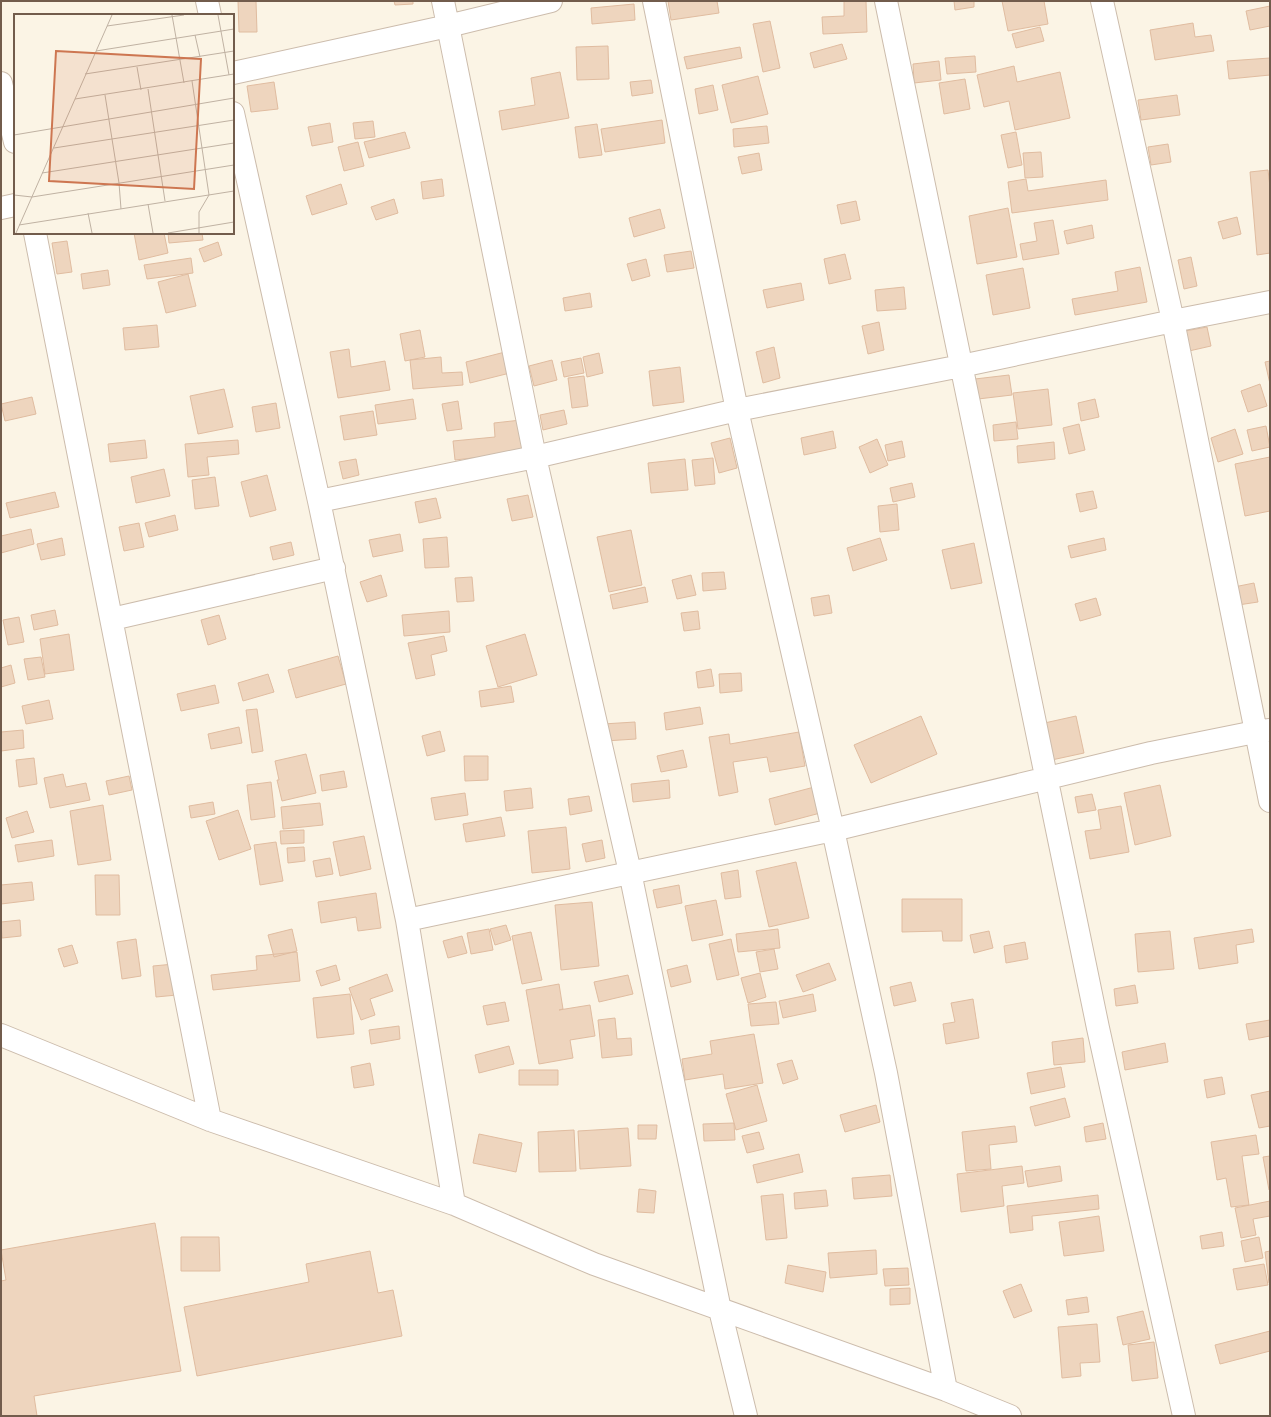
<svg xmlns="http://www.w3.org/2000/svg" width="1271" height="1417" font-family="'Fira Sans Condensed',sans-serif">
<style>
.building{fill:#eed5be;stroke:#e0bca0}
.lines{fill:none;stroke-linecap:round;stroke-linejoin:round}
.minor-casing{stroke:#ccbcac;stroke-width:24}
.minor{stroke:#fff;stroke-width:22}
.inset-road{fill:none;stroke:#c0b2a3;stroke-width:1}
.view{fill:#cd7651;fill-opacity:0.15;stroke:#cd7651;stroke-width:2}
.inset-edge{fill:none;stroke:#725c4c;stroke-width:2}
</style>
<rect width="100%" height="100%" fill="#fbf4e5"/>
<path class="building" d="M238,1H256L257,32H239Z
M394,1H413V4L395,5Z
M668,1H717L719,13L671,20Z
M844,1H866L867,32L823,34L822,17L844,16Z
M954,1H974V7L955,10Z
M1002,1H1044L1048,24L1008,31Z
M634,4L635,20L592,24L591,8Z
M1270,6V26L1250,30L1246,11Z
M770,21L780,68L763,72L753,24Z
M1193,23L1195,37L1211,35L1214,51L1155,60L1150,30Z
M1040,27L1044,41L1016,48L1012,34Z
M842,44L847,59L814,68L810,53Z
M608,46L609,79L577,80L576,47Z
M740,47L742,58L687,69L684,57Z
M975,56L976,72L947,74L945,58Z
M1270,58V75L1229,79L1227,61Z
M939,61L941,80L914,83L913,64Z
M1014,66L1017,82L1060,72L1070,118L1015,130L1009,101L984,107L977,75Z
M560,72L569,118L502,130L499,111L535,105L531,78Z
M758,76L768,114L731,123L722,85Z
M965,79L970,109L944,114L939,83Z
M651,80L653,93L632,96L630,82Z
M274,82L278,109L251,112L247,86Z
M713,85L718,110L699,114L695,89Z
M1177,95L1180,115L1141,120L1138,100Z
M662,120L665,143L605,152L601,129Z
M373,121L375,137L355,139L353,123Z
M330,123L333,142L312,146L308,127Z
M597,124L602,155L579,158L575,127Z
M767,126L769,143L734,147L733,129Z
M405,132L410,148L369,158L364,142Z
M1016,132L1022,165L1008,168L1001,135Z
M358,142L364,166L344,171L338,147Z
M1168,144L1171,162L1151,165L1148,147Z
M1041,152L1043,177L1025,178L1023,153Z
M759,153L762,170L742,174L738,157Z
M1268,170L1270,187V253L1257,255L1250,172Z
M442,179L444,196L423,199L421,182Z
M1026,179L1028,191L1106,180L1108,200L1012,213L1008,182Z
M341,184L347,204L312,215L306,196Z
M394,199L398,213L376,220L371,207Z
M856,201L860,220L841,224L837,205Z
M1008,208L1017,257L977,264L969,216Z
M660,209L665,228L634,237L629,218Z
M1237,217L1241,234L1223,239L1218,222Z
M1053,220L1059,254L1023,260L1020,244L1037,241L1034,223Z
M1092,225L1094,238L1067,244L1064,231Z
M134,233H164L168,253L139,260Z
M168,233H202L203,240L169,243Z
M67,241L72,272L57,274L52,243Z
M218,242L222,255L204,262L199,249Z
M691,251L694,268L667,272L664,255Z
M845,254L851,279L829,284L824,259Z
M1191,257L1197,286L1184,289L1178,260Z
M191,258L193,273L147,279L144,265Z
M646,259L650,276L632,281L627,264Z
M1140,267L1147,302L1075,315L1072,299L1118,291L1115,272Z
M1023,268L1030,308L993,315L986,275Z
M108,270L110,285L83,289L81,274Z
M188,274L196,306L166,313L158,282Z
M801,283L804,300L767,308L763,290Z
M904,287L906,309L877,311L875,290Z
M590,293L592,307L565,311L563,298Z
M879,322L884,350L868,354L862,326Z
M157,325L159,347L125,350L123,328Z
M1207,327L1211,346L1189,351L1185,331Z
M420,330L425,357L405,361L400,334Z
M774,347L780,378L763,383L756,352Z
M349,349L351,367L385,361L390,390L338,398L330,352Z
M505,352L510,373L470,383L466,362Z
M599,353L603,373L587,377L583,357Z
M441,357L442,373L462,372L463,385L413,389L410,360Z
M581,358L584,373L564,377L561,362Z
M552,360L557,380L534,386L529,366Z
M1270,361V384L1265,362Z
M680,367L684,402L653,406L649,371Z
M1009,375L1012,395L978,399L975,379Z
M584,376L588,406L572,408L568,378Z
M1260,384L1267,406L1248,412L1241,391Z
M224,389L233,427L198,434L190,396Z
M1048,389L1052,425L1018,429L1013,393Z
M32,397L36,414L5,421L1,404Z
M413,399L416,419L378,424L375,405Z
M1095,399L1099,417L1081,421L1078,403Z
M458,401L462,429L447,431L442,404Z
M276,403L280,428L256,432L252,407Z
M564,410L567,424L543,430L540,415Z
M373,411L377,435L344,440L340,416Z
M521,420L525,452L455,460L453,441L495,437L494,423Z
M1016,422L1018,439L994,441L993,425Z
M1079,424L1085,450L1069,454L1063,428Z
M1266,426L1270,447L1252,451L1247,430Z
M1235,429L1243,454L1218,462L1211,438Z
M833,431L836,448L804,455L801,438Z
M730,438L737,468L719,473L711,443Z
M877,439L888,465L870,473L859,447Z
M145,440L147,458L110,462L108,444Z
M238,440L239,454L207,457L209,475L188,477L185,444Z
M902,441L905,457L888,461L885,445Z
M1054,442L1055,459L1018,463L1017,446Z
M1270,457V511L1245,516L1235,464Z
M713,458L715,484L695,486L692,460Z
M356,459L359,475L343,479L339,462Z
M685,459L688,490L651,493L648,463Z
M164,469L170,496L136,503L131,477Z
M267,475L276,510L250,517L241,482Z
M215,477L219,506L195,509L192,480Z
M912,483L915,497L893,502L890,488Z
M1093,491L1097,508L1080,512L1076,494Z
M55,492L59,507L10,518L6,503Z
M528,495L533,517L512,521L507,499Z
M436,498L441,518L419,523L415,502Z
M897,504L899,530L880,532L878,506Z
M175,515L178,530L149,537L145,523Z
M139,523L144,547L124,551L119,527Z
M31,529L34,544L1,553V536Z
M631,530L642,585L609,592L597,537Z
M400,534L403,551L373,557L369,540Z
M447,537L449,567L425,568L423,539Z
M62,538L65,555L41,560L37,544Z
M880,538L887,560L853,571L847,548Z
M1104,538L1106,550L1071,558L1068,546Z
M291,542L294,555L273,560L270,547Z
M974,543L982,583L951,589L942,550Z
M724,572L726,589L703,591L702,573Z
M381,575L387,596L367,602L360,582Z
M691,575L696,595L677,599L672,580Z
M472,577L474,601L457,602L455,578Z
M1254,583L1258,602L1238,605L1234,587Z
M645,587L648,602L613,609L610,595Z
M829,595L832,613L814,616L811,598Z
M1096,598L1101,615L1080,621L1075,604Z
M55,610L58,625L34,630L31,615Z
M449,611L450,632L404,636L402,615Z
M698,611L700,629L684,631L681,613Z
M219,615L226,639L208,645L201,620Z
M19,617L24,642L8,645L3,620Z
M69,634L74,670L45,674L40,639Z
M525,634L537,675L498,687L486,646Z
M444,636L447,651L431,655L435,675L416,679L408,643Z
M338,656L346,684L296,698L288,670Z
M41,657L45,677L28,680L24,659Z
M11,665L15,683L1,687V668Z
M711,669L714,686L698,688L696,672Z
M741,673L742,691L720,693L719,674Z
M268,674L274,692L243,701L238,683Z
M215,685L219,703L181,711L177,694Z
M511,686L514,702L481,707L479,691Z
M49,700L53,719L26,724L22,706Z
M700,707L703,724L666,730L664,713Z
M257,709L263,751L252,753L246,710Z
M921,716L937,754L871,783L854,745Z
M1076,716L1084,753L1047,761L1040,724Z
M635,722L636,739L605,741L603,724Z
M239,727L242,743L211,749L208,734Z
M23,730L24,748L1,751V732Z
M440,731L445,751L427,756L422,736Z
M799,732L805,766L770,772L767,757L733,762L738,792L719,796L709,737L729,734L730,744Z
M683,750L687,767L661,772L657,756Z
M306,754L316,793L282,801L277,780H279L275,761Z
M464,756H488V780L465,781Z
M34,758L37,784L19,787L16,760Z
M344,771L347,787L322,791L320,775Z
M63,774L66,787L86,783L90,800L50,808L44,778Z
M129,776L132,790L109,795L106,781Z
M669,780L670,798L633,802L631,784Z
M271,782L275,817L251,820L247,785Z
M1160,785L1171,836L1135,845L1124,793Z
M818,786L824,812L775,825L769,799Z
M531,788L533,808L506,811L504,791Z
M465,793L468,815L435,820L431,798Z
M1092,794L1096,810L1078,813L1075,797Z
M589,796L592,811L570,815L568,799Z
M213,802L215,814L191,818L189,806Z
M320,803L323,825L283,829L281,807Z
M103,805L111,860L78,865L70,811Z
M1121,806L1129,852L1090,859L1085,831L1101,829L1098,810Z
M238,810L251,849L219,860L206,821Z
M27,811L34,832L12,838L6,818Z
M501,817L505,836L466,842L463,824Z
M566,827L570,869L532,873L528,831Z
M304,830V843L281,844L280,831Z
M364,836L371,869L340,876L333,842Z
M52,840L54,856L18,862L15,845Z
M602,840L605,858L586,862L582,844Z
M276,842L283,881L260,885L254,845Z
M304,847L305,861L288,863L287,848Z
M330,858L333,874L316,877L313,861Z
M796,862L809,918L769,927L756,871Z
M738,870L741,897L725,899L721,873Z
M95,875H119L120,915H96Z
M32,882L34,900L1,904V885Z
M679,885L682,903L657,908L653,890Z
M376,893L381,928L358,931L356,917L321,923L318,902Z
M902,899H962V941H943L942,931L902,932Z
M716,900L723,935L692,941L685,906Z
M592,902L599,966L561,970L555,905Z
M20,920L21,936L2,938L1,922Z
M506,925L511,940L495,945L490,929Z
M292,929L297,951L274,957L268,935Z
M489,929L493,950L471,954L467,933Z
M778,929L780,948L738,952L736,934Z
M1252,929L1254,942L1236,945L1238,963L1199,969L1194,938Z
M989,931L993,948L974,953L970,935Z
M1170,931L1174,969L1138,972L1135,934Z
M531,932L542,980L522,984L512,936Z
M462,936L467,953L448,958L443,941Z
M136,939L141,976L122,979L117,942Z
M731,939L739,975L717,980L709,944Z
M1025,942L1028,959L1006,963L1004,946Z
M72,945L78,963L64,967L58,949Z
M774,949L778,969L760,972L756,952Z
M297,952L300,981L213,990L211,975L257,970L256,956Z
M829,963L836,980L803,992L796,975Z
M174,964L177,995L156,997L153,966Z
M336,965L340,980L321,986L316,971Z
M687,965L691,982L671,987L667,970Z
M760,973L766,997L748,1003L741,978Z
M387,974L393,991L370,999L375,1015L361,1020L349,988Z
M628,975L633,994L599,1002L594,982Z
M911,982L916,1001L894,1006L890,987Z
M559,984L563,1009L559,1010L590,1005L595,1036L570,1040L573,1058L539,1064L526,990Z
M1135,985L1138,1003L1116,1006L1114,989Z
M350,994L354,1034L317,1038L313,998Z
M813,994L816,1011L783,1018L779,1001Z
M973,999L979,1038L946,1044L943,1024L955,1022L951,1003Z
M505,1002L509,1021L487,1025L483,1006Z
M776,1002L779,1024L751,1026L748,1004Z
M615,1018L617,1039L631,1038L632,1055L602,1058L598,1020Z
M1270,1020V1036L1249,1040L1246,1024Z
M399,1026L400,1039L371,1044L369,1030Z
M754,1034L763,1083L725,1089L723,1074L685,1080L682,1059L712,1054L710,1041Z
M1083,1038L1085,1062L1054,1065L1052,1042Z
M1165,1043L1168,1062L1125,1070L1122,1052Z
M509,1046L514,1064L479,1073L475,1055Z
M792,1060L798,1079L783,1084L777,1064Z
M370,1063L374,1085L354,1088L351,1067Z
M1061,1067L1065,1087L1031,1094L1027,1073Z
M519,1070H558V1085H519Z
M1222,1077L1225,1094L1207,1098L1204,1080Z
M757,1085L767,1121L736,1130L726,1094Z
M1270,1091V1126L1259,1128L1251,1095Z
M1065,1098L1070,1117L1035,1126L1030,1107Z
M876,1105L880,1122L845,1132L840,1115Z
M734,1123L735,1140L704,1141L703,1124Z
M1103,1123L1106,1139L1086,1142L1084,1127Z
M638,1125H657L656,1139H638Z
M1015,1126L1017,1142L989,1145L991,1169L966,1171L962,1132Z
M628,1128L631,1166L580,1169L578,1131Z
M574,1130L576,1171L539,1172L538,1132Z
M759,1132L764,1149L747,1153L742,1136Z
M479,1134L522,1143L516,1172L473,1163Z
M1256,1135L1259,1154L1242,1156L1249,1205L1231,1207L1226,1178L1217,1180L1211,1142Z
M799,1154L803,1172L757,1183L753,1165Z
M1270,1156V1190H1269L1263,1157Z
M1022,1166L1024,1183L1002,1186L1004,1206L961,1212L957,1174Z
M1060,1166L1062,1181L1028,1187L1025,1171Z
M890,1175L892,1196L854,1199L852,1178Z
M639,1189L656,1191L654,1213L637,1212Z
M826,1190L828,1206L795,1209L794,1193Z
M783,1194L787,1238L766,1240L761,1196Z
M1098,1195L1099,1209L1032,1216L1033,1230L1010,1233L1007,1206Z
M1270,1201V1216L1253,1219L1256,1235L1241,1238L1235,1208Z
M1099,1216L1104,1251L1064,1256L1059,1222Z
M155,1223L181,1371L34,1396L37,1416H1V1281L6,1280L1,1250Z
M1222,1232L1224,1246L1202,1249L1200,1236Z
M181,1237H219L220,1271H181Z
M1259,1237L1263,1258L1245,1262L1241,1241Z
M876,1250L877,1274L830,1278L828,1253Z
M370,1251L378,1293L393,1290L402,1336L197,1376L184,1307L309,1282L306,1264Z
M1270,1251V1282L1269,1283L1265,1252Z
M1264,1264L1268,1285L1237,1290L1233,1269Z
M788,1265L826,1272L823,1292L785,1283Z
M908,1268L909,1285L885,1286L883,1269Z
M1021,1284L1032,1311L1014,1318L1003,1291Z
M910,1288V1304L890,1305V1289Z
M1087,1297L1089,1312L1068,1315L1066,1300Z
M1143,1311L1150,1339L1123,1345L1117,1317Z
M1097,1324L1100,1362L1080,1363L1081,1376L1062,1378L1058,1327Z
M1270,1331V1351L1220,1364L1215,1345Z
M1154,1342L1158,1378L1132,1381L1128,1345Z"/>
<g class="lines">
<defs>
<path id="minor" d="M207,1L210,15
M443,1L535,457L630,872L720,1310L746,1416
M654,1L737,410L833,830L886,1073L946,1390
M886,1L1098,1028L1184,1416
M1102,1L1173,321L1270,801
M233,73L448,26L551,1
M1,83L15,142
M233,113L319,501L407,920L454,1204
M1,208L15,205
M35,233L210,1120
M319,501L535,457L737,410L961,366L1173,321L1270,302
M112,619L334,568
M407,920L833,830L1151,753L1255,732L1270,730
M1,1035L210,1120L454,1204L594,1264L946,1390L1010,1416"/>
</defs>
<use href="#minor" class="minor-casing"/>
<use href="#minor" class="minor"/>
</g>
<g transform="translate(14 14)">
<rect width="220" height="220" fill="#fbf4e5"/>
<path class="inset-road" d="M158,1L170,69M204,1L215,61M93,12L170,1M181,21L186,43M82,37L220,15M123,53L127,76M71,60L220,37M178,67L195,181L185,198V219M134,75L151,187M91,81L105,169L107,195M61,85L220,60M0,121L220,84M40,134L220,106M28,159L220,129M0,181L18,183L220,151M134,190L139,219M74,199L78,219M5,211L220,177M2,219L98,1M154,219L220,208"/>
<path class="view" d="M42,37L187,45L180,175L35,167Z"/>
<rect width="220" height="220" class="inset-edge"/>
</g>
<rect width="1271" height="1417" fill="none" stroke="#725c4c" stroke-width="4"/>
</svg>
